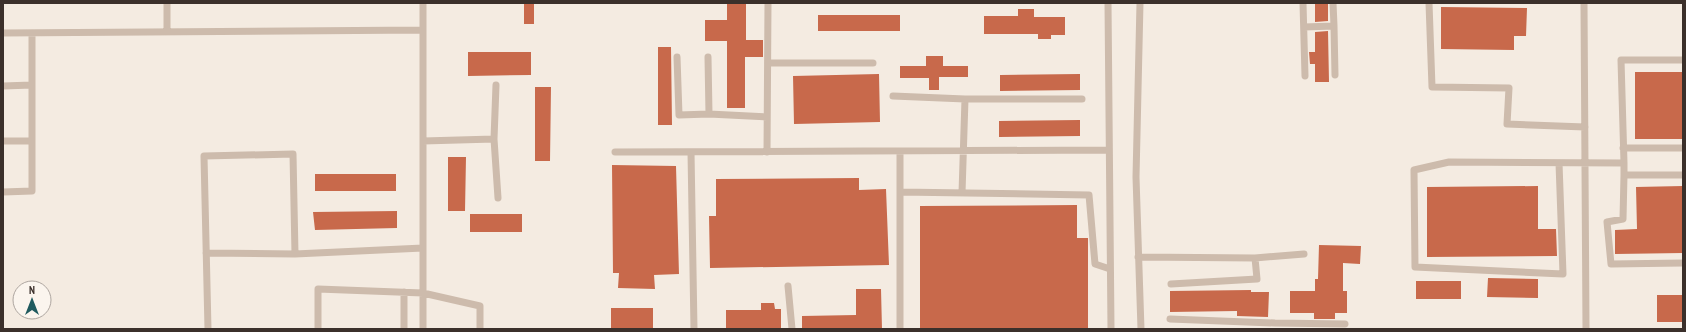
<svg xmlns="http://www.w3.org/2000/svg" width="1686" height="332" font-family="'PT Sans Narrow',sans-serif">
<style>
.building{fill:#c8694b}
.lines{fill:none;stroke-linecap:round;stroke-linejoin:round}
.lane{stroke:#cdbbac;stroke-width:7}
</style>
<rect width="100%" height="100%" fill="#f4ebe1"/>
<path class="building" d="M524,3H534V24H524Z
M727,3H746V40H763V57H745V108H727V41H705V20H727Z
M1315,3H1328V21L1315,22Z
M1441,7L1527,8L1526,36H1514V50L1441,49Z
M1018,9H1034V17H1065V35H1051V39H1038V34H984V16H1018Z
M818,15H900V31H818Z
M1328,31L1329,82H1315V64H1310L1309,52H1315V32Z
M658,47H671L672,125H658Z
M468,52H531V75L468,76Z
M926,56H943V66H968V77H939V90H929V78H900V66H926Z
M1635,72H1683V139H1635Z
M879,74L880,122L794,124L793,76Z
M1080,74V90L1000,91V75Z
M535,87H551L550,161H535Z
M1080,120V136L999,137V121Z
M448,157H466L465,211H448Z
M612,165L676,166L679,274L654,275L655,289L618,288L619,273H613Z
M315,174H396V191H315Z
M859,178V190L886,189L889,265L710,268L709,216H716V179Z
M1538,186V229H1556L1557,256L1427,257V187Z
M1683,186V253L1615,254V230L1637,229L1636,187Z
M1077,205V238H1088V329H920V206Z
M397,211V228L315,230L313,212Z
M470,214H522V232H470Z
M1319,245L1361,246L1360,264L1343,263V291H1347V313H1335V319H1314V313H1290V291H1315V279H1318Z
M1488,278L1538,279V298L1487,297Z
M1416,281H1461V299H1416Z
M856,289H881L882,329H802V316L856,315Z
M1251,290V292H1269L1268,317L1237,316V311L1170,312V291Z
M1657,295H1683V322H1657Z
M761,303H774L775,309H781V329H726V310H761Z
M611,308H653V329H611Z"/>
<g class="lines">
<path class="lane" d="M1108,3L1111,329
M1140,3L1136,177L1141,329
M1303,3L1305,76
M1429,3L1432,87L1509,88L1507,124L1585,127
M1584,3L1586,329
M1334,26L1335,75
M1304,27L1334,26L1333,3
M167,32V3
M3,33L423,30
M677,57L679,115L709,114
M708,57L709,114L767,117
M768,63H873
M3,86L32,85
M893,96L965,99L962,193
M965,99H1082
M494,139L498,198
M3,141H32
M423,141L494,139L496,85
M1623,148H1683
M900,151V329
M615,152L1109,150
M691,152L694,329
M767,152L768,3
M1559,163L1563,274L1415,267L1414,170L1449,162L1624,163L1621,60H1683
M1624,163V175H1683
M1624,175L1623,219L1607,222L1611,264L1683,263
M3,192L32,191V33
M900,192L1089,195L1095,264L1110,269
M206,253L295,254L423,248V3
M1138,257L1255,258L1304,254
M1171,284L1257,279L1255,258
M788,286L792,329
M1170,319L1275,323L1345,324
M208,329L204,156L293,154L295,254
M318,329V289L423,293L480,306V329
M404,329V292
M423,329V248"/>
</g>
<rect width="1686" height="332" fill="none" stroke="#3b302b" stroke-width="8"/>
<g transform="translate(32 300)"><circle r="19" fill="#fbf5ee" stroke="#aea6a0"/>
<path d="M0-3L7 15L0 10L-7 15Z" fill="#1f5a5e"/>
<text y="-6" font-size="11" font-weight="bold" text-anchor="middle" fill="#3b302b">N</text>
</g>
</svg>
